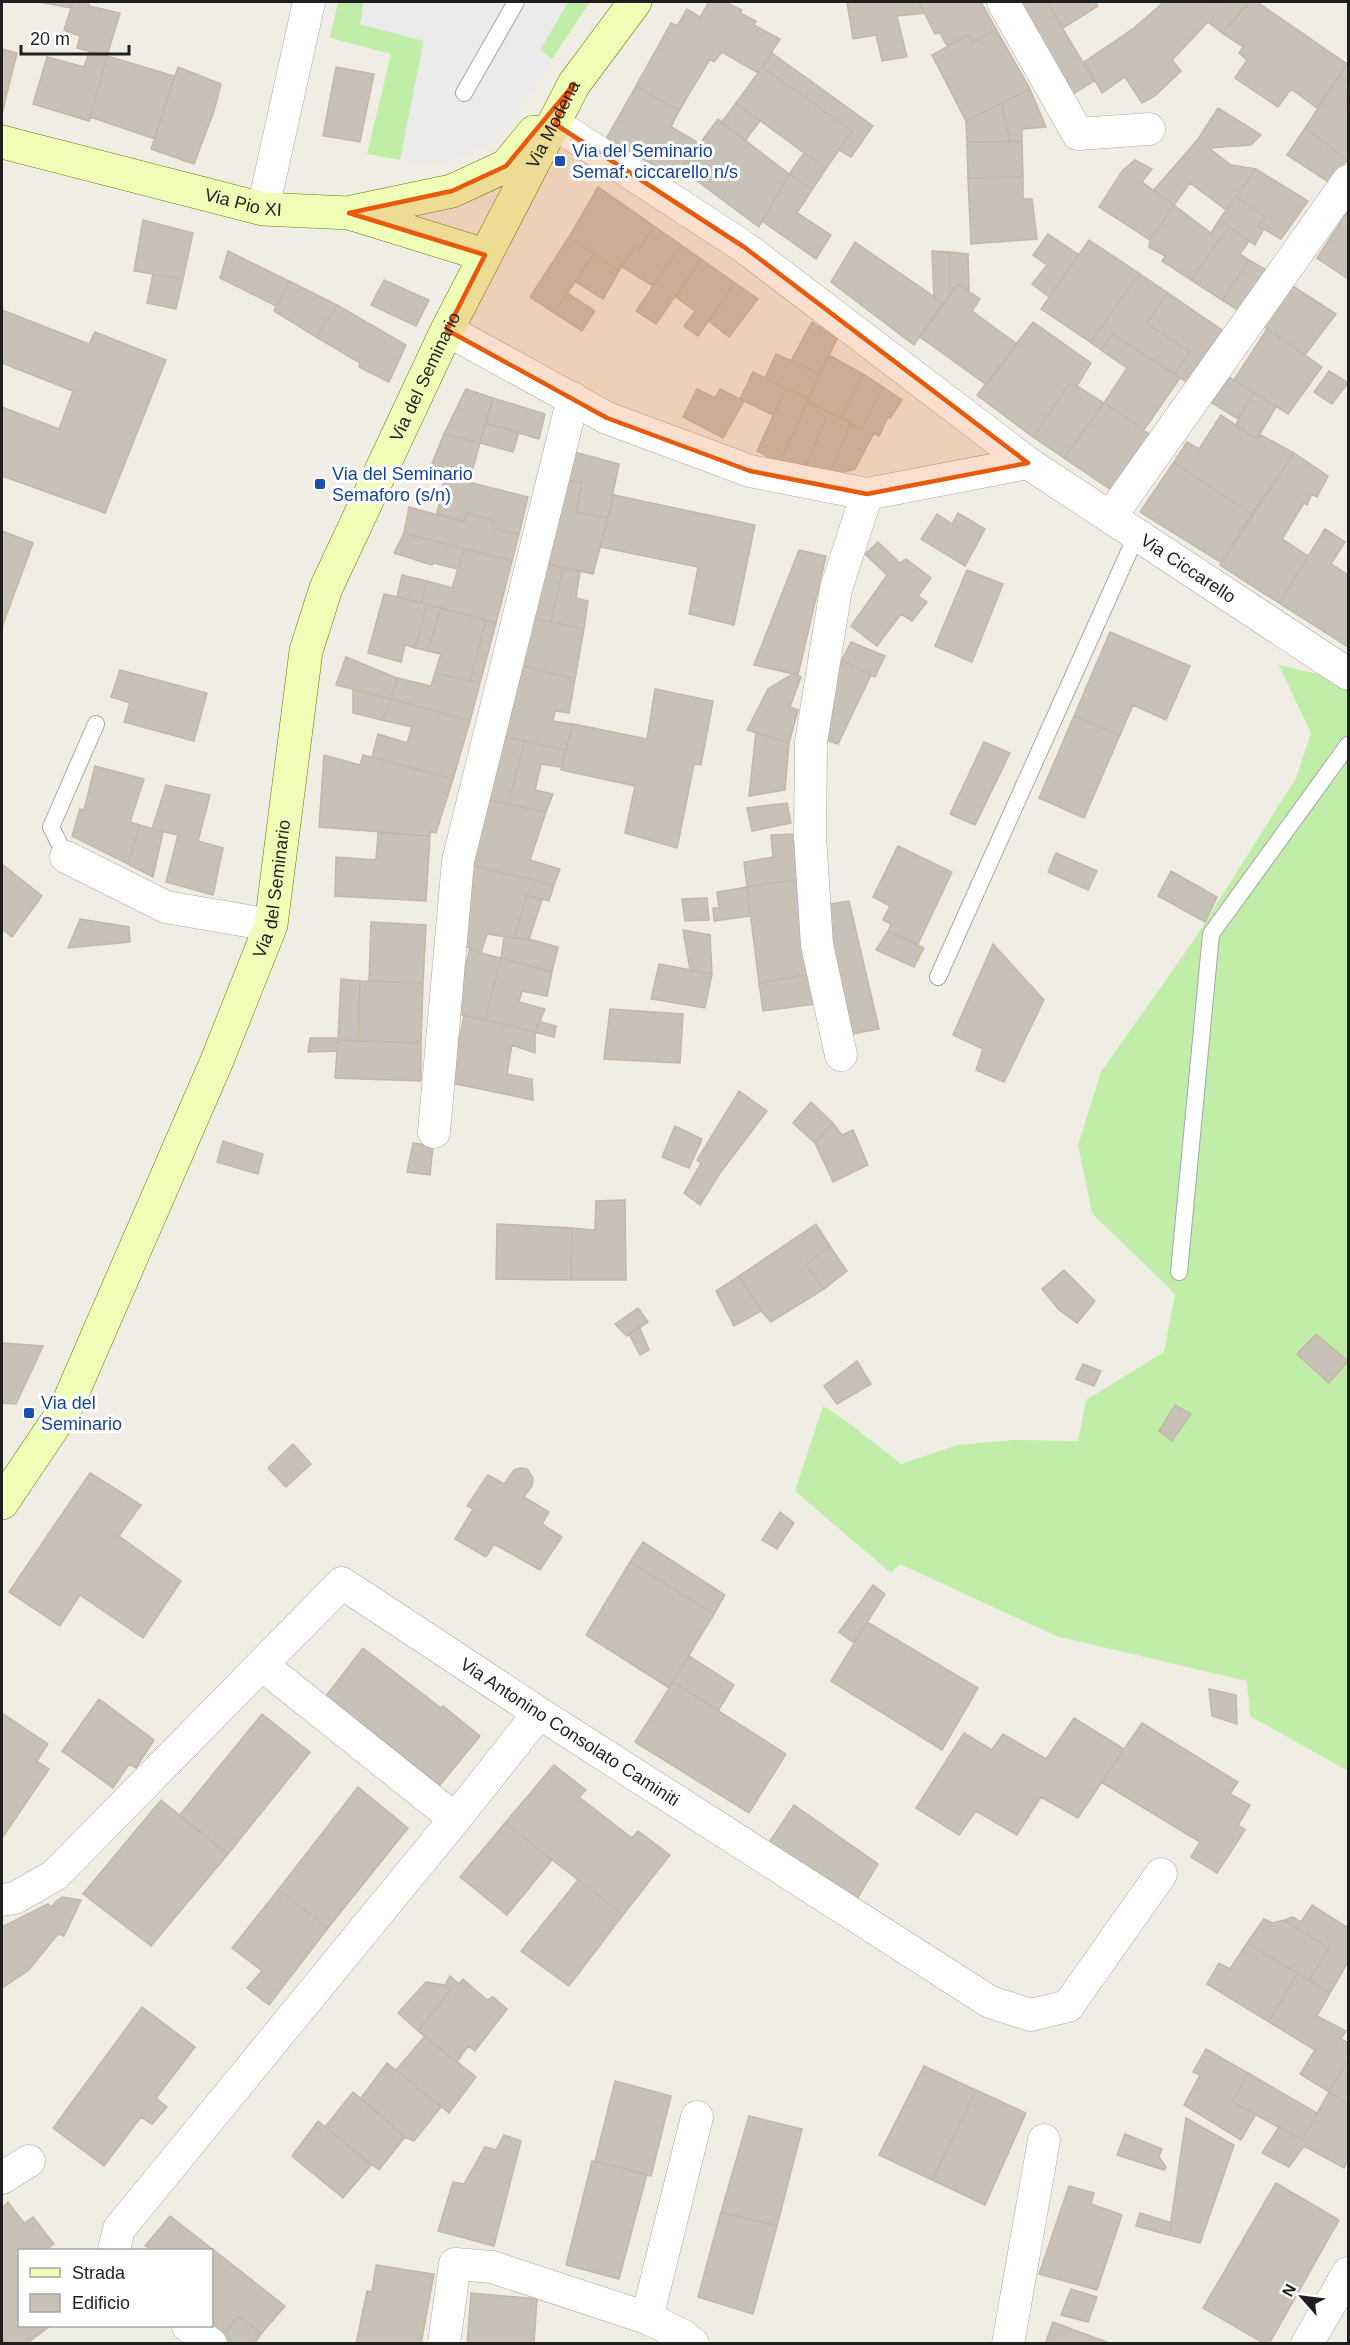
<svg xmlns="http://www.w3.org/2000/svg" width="1350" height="2345" font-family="Helvetica,sans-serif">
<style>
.grass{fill:#c0eda8}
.parking{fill:#ebebeb}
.building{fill:#c8c1b7;stroke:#c3b7a6;stroke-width:1.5}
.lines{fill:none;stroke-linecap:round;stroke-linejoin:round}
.lane-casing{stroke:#a6a6a6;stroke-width:18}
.street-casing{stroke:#a6a6a6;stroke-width:33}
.secondary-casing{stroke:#5d7b00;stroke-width:34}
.lane{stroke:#fff;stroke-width:16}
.street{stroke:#fff;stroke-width:32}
.secondary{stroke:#effdb6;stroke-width:33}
.marked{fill:#e8590c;fill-opacity:0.2;stroke:#e8590c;stroke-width:4.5;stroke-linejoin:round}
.transit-dot{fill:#1a4fb4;stroke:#fff;stroke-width:2}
.labels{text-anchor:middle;stroke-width:6;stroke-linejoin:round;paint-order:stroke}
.street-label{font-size:18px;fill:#1f1f1f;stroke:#fff}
.transit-label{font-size:18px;fill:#164399;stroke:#fff;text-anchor:start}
</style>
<rect width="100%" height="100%" fill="#f0eee4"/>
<path class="grass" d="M338,2H364L360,24L424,41L400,160L367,154L391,54L330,38Z
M568,2H590L552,59L540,50Z
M1279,665L1317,674L1348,691V1771L1250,1716L1247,1681L1056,1636L900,1564L891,1573L795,1491L823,1406L846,1421L901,1464L957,1445L1014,1440L1078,1441L1086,1400L1164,1352L1175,1294L1092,1213L1078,1145L1101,1072L1196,937L1296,778L1311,733Z"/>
<path class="parking" d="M364,2H568L540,50L552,59L505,132L483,148L452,161L416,163L400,160L424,41L360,24Z"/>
<path class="building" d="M39,2H73L71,8Z
M73,2H81L89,4V6L120,13L107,56L77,48L80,36L64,30Z
M709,2H725L742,10L740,13L756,21L754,25L780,39L758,73L722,52L714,62L710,59L679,111L636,86L671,23L677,26L687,9L700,17Z
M847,2H919L925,13L897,16L907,57L882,61L876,35L853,39Z
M919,2H981L996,29L972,43L968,35L947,46L940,33L935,34Z
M1021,2H1047L1094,81L1070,96L1015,5Z
M1047,2H1095L1098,6L1063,28Z
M1164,2L1248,3L1222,33L1208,22L1172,60L1181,71L1155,96L1142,103L1125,77L1102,93L1084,62L1134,28Z
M1250,2H1257L1347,64L1317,108L1291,89L1278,107L1235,78L1247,60L1239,53L1243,47L1222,33Z
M996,29L1030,89L966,121L932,55L968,35L972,43Z
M2,49L17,53L7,93L2,91Z
M89,52L107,56L89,121L33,104L47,57L84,67Z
M772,53L873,126L851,157L839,150L852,131L762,67Z
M107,56L174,76L155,139L90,117Z
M1348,62V82L1339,76Z
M178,67L221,84L214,111L194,164L151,149Z
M336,67L374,74L360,142L323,136Z
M762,67L852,131L826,169L736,103Z
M1339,76L1348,82L1347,96L1348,158L1347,160L1305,128Z
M636,86L679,111L671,127L699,143L676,177L606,139Z
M1030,89L1046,127L1022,129V141L1010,142L1002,103Z
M2,91L7,93L3,111H2Z
M736,103L760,121L745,141L721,123Z
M1002,103L1010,142H967L966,121Z
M1218,108L1261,135L1251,145L1209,148L1231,165L1256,169L1226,210L1190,183L1174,205L1154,190L1198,139Z
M718,119L789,174L759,227L681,169Z
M1305,128L1347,160L1330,183L1287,155Z
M1022,141L1023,177L968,178L967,142Z
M804,153L826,169L812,190L789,174Z
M1135,160L1152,169L1142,182L1174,205L1150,240L1099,207L1123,170Z
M1256,169L1308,201L1281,239L1258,226L1265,217L1236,196Z
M789,174L812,190L797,213L831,235L816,259L762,221Z
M1023,177V199H1032L1037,239L971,244L968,178Z
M598,187L654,226L639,249L635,246L619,271L569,237Z
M1236,196L1265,217L1258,226L1263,230L1255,245L1219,220Z
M1174,205L1211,233L1219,220L1229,227L1191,280L1162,261L1165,256L1149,247L1150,240Z
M1348,211V279L1317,258Z
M143,220L193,233L183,279L134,271Z
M654,226L681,245L653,286L621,266L635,246L639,249Z
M1229,227L1249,241L1240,254L1249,260L1222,300L1191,280Z
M1048,234L1079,255L1049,297L1032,284L1047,265L1033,255Z
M569,237L594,254L554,313L530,297Z
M1089,240L1140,274L1090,342L1041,309Z
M855,242L943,303L914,345L831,282Z
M681,245L701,259L656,324L636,311Z
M228,251L289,281L276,306L220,278Z
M932,251L950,252V294L943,303L934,297Z
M950,252L968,254L969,291L958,284L950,294Z
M594,254L619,271L603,299L576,282Z
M701,259L735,283L698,336L684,326L695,311L676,297Z
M1249,260L1270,272L1242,313L1222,300Z
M153,274L183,279L176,309L147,303Z
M1140,274L1168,293L1146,323L1190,352L1175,374L1112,334L1101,350L1090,342Z
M384,280L429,300L416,326L371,305Z
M289,281L337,305L316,337L274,311Z
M735,283L758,299L729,337L709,321Z
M958,284L980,299L972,311L1017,344L987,385L920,337Z
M1291,285L1336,314L1305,355L1262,325Z
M567,293L595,311L582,331L554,313Z
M1168,293L1228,334L1192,386L1175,374L1190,352L1146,323Z
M337,305L406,345L389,382L359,367L360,363L316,337Z
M2,310L89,344L95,332L166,360L105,513L2,476V407L59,429L73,391L2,363Z
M812,322L837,339L820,374L791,361Z
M1033,322L1091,363L1077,386L1069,384L1033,437L977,395Z
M1267,329L1322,367L1288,414L1234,380Z
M1112,334L1180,378L1144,430L1104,403L1127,368L1101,350Z
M776,354L820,374L809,399L765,378Z
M829,355L863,374L841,418L807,402Z
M1329,371L1348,383L1332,404L1314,392Z
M753,372L786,388L773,415L740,399Z
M863,374L883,387L862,429L841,418Z
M1229,377L1253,392L1238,419L1212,403Z
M1069,384L1077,386L1104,403L1064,458L1033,437Z
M883,387L902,400L890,418L888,417L879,436L874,433L855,469L828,476L851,424L862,429Z
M786,388L809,399L780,463L757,451Z
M466,389L493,398L480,443L444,434Z
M697,389L715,398L720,389L744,401L723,438L683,417Z
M1253,392L1276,407L1257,439L1235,426Z
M493,398L545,414L539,439L485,423Z
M807,402L829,412L804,469L780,463Z
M1104,403L1155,438L1117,494L1064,458Z
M829,412L851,422L828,476L804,469Z
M1221,415L1257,439L1259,434L1294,453L1252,514L1174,462L1187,442L1199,449Z
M485,423L519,432L513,452L480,443Z
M444,434L480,443L469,482L429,471Z
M567,450L619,464L608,518L576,512L582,483L560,478Z
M1294,453L1328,476L1317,497L1312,494L1307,505L1304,503L1282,539L1308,556L1279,603L1220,565Z
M1174,462L1252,514L1222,563L1140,512Z
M445,476L528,497L519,534L492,528L495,521L466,513L464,522L437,513Z
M560,478L582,483L576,512L608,518L593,574L541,562Z
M614,495L755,525L734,625L689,614L698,567L600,547Z
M409,507L464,522L466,513L495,521L492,528L519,534L512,561L404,533Z
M958,513L985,529L965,566L921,539L937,514L952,524Z
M1325,529L1345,542L1331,564L1348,575V647L1279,603Z
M2,531L33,543L2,627Z
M404,533L464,549L458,569L433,563L432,565L394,553Z
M878,542L900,563L906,559L931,578L918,596L927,602L912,621L901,614L877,646L851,626L887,575L865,554Z
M464,549L512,561L496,623L421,603L427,581L452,588Z
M799,550L826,556L798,675L754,665Z
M541,562L563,568L551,622L527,617Z
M563,568L580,572L576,598L588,601L584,629L551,622Z
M967,570L1003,584L972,662L935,646Z
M402,575L427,581L421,603L397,597Z
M384,594L427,604L415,648L405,645L401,662L368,653Z
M427,604L441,608L428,651L415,648Z
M441,608L486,620L470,681L435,673L441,654L428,651Z
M527,617L584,629L575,679L515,664Z
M486,620L496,623L480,683L470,681Z
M1110,632L1190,666L1166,720L1133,705L1120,735L1074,716Z
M851,642L885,656L875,677L842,660Z
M346,657L397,678L391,699L336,685Z
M842,660L871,675L838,744L814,736L826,693Z
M515,664L575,679L569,713L555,711L553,721L573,724L566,750L498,735Z
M120,670L207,693L194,741L124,722L130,703L111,697Z
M435,673L480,683L470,721L391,699L397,678L431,686Z
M794,673L801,677L790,707L798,710L789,743L747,730L768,689Z
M353,689L391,699L382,720L353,713Z
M655,689L713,701L701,765L694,764L677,848L625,833L635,786L561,770L573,724L647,739Z
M391,699L470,721L453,779L372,757L378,734L407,743L412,727L382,720Z
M1074,716L1120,735L1084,818L1039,798Z
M756,732L789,743L785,790L749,796Z
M498,735L525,741L508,804L485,799Z
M525,741L566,750L561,767L541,764L535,790L553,794L546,812L508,804Z
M984,742L1010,753L975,825L950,814Z
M324,755L360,765L363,755L453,779L436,833L430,832V836L319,827Z
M95,766L144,779L130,822L140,825L128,864L72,836L80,809L84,810Z
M166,785L210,795L198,841L223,848L213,895L166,882L178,835L152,829Z
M485,799L546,812L530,860L560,869L554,885L471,865Z
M787,803L791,823L752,831L747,808Z
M140,825L163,832L153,877L128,864Z
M378,833L430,836L426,901L335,896L336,857L376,860Z
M792,834L799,879L747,887L744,862L773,857L771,835Z
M898,846L952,872L918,944L888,931L891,924L883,920L890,906L873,897Z
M1056,853L1097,871L1088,890L1048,872Z
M2,864L42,896L12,937L2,929Z
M471,865L554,885L549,901L527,895L514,938L487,934L481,953L470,948L450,943Z
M1171,871L1217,897L1205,922L1158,896Z
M799,879L811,974L759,983L747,887Z
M747,887L750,916L714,921L713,908H719L717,892Z
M527,895L542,900L529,939L514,938Z
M707,898L709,920L685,921L682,899Z
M849,901L879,1029L848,1035L818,906Z
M80,919L129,927L130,942L68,948Z
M371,922L426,925L423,983L369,981Z
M683,930L710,935L712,974L690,970Z
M888,931L924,948L914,967L876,950Z
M504,937L529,939L558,947L552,972L501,958Z
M993,944L1044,1000L1004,1082L976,1070L983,1049L953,1035Z
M470,948L481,953L501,958L485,1020L454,1013Z
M501,958L552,972L547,996L522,991L519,1002L545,1009L535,1032L485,1020Z
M659,964L712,974L705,1008L651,999Z
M811,974L815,1004L763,1011L759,983Z
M341,979L360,981L358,1041L338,1040Z
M360,981L423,983L421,1043L358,1041Z
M610,1009L683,1014L680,1063L604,1059Z
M464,1015L535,1032V1053L512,1045L507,1074L532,1079L533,1100L451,1083Z
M541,1022L556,1026L554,1037L535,1032Z
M310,1038H338L337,1051L308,1052Z
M338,1040L421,1043V1081L335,1078Z
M739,1091L767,1111L720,1173L700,1205L684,1193L701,1163L697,1160Z
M811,1102L833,1123L815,1143L793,1123Z
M833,1123L842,1135L853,1130L868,1165L833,1182L815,1143Z
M675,1126L702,1139L689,1168L662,1157Z
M223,1141L263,1154L258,1174L217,1162Z
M413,1143L433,1146L430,1175L407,1172Z
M625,1200L626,1280H571L572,1228L595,1230L596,1201Z
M497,1224L572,1228L571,1280L496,1279Z
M816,1224L830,1246L806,1264L824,1289L771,1322L761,1311L739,1276Z
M830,1246L847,1271L824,1289L806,1264Z
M1064,1270L1095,1301L1077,1323L1059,1310L1042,1289Z
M739,1276L761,1311L734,1326L716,1291Z
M638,1308L648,1322L627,1336L615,1324Z
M639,1326L649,1350L640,1355L629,1334Z
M1316,1334L1348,1361L1329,1383L1297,1354Z
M2,1343L43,1346L16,1404L2,1403Z
M857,1361L871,1384L837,1404L824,1386Z
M1083,1364L1101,1371L1094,1386L1076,1379Z
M1175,1405L1191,1414L1172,1441L1159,1431Z
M293,1444L311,1464L286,1487L268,1468Z
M520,1468L527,1469L533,1478L532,1486L524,1497L549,1512L542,1524L562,1537L540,1570L494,1544L486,1557L455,1539L473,1509L467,1506L488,1475L504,1484L514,1470Z
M90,1473L141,1505L119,1536L181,1581L143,1638L80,1595L60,1626L9,1592Z
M780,1512L794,1523L777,1549L762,1540Z
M643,1542L725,1595L714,1614L630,1562Z
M630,1562L714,1614L669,1688L586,1635Z
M873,1585L885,1594L854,1643L839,1632Z
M867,1622L978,1688L942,1750L831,1681Z
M363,1648L441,1708L443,1706L480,1736L440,1785L326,1696Z
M689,1656L734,1685L718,1711L673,1682Z
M673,1682L786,1754L749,1813L635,1742Z
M1209,1689L1236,1695L1237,1724L1212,1716Z
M99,1699L154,1740L136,1768L129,1764L113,1788L62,1751Z
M2,1713L48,1744L37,1761L49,1769L2,1838Z
M262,1714L310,1752L228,1854L179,1816Z
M1074,1718L1124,1749L1078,1818L1041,1797L1017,1835L976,1811L959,1835L916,1808L964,1733L992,1750L1003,1734L1046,1759Z
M1142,1723L1238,1782L1230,1794L1250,1805L1238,1825L1245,1830L1217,1873L1191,1857L1200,1842L1101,1782Z
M554,1765L586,1790L579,1797L632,1838L638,1831L670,1855L623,1915L505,1823Z
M358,1787L408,1828L328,1928L278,1890Z
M161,1800L228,1854L151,1946L83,1894Z
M794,1805L878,1864L851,1909L766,1847Z
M505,1823L552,1860L507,1915L460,1877Z
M578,1880L623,1915L569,1986L521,1951Z
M278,1890L328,1928L269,2005L247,1988L262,1971L232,1948Z
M62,1897L81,1900L64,1936L58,1934L29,1970L2,1988V1927L48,1904L52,1907L55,1902Z
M1312,1905L1348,1928V1962L1330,1993L1309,1980L1329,1948L1284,1920L1293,1917L1301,1922Z
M1264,1919L1273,1923L1284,1920L1329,1948L1309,1980L1247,1943Z
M1247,1943L1297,1973L1269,2022L1207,1984L1219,1963L1230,1969Z
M1297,1973L1330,1993L1317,2016L1346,2031L1341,2039L1348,2043V2059L1329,2092L1300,2074L1315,2050L1269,2022Z
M450,1976L459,1984L463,1979L487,2000L493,1997L507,2009L475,2051L468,2046L457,2062L418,2031L450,1991L445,1985Z
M426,1982L445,1985L450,1991L418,2031L398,2013Z
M142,2007L195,2047L156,2098L167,2107L152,2124L141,2117L104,2166L53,2128Z
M425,2036L476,2077L449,2113L396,2070Z
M1206,2049L1248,2073L1232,2102L1256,2114L1241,2140L1184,2105L1200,2075L1193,2072Z
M1348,2059V2104L1329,2092Z
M387,2063L441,2107L414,2141L405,2137L361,2098Z
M924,2066L976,2090L932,2180L879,2155Z
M1248,2073L1317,2113L1302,2140L1232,2102Z
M615,2081L671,2096L651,2176L595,2161Z
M976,2090L1026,2113L985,2205L932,2180Z
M353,2092L405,2137L379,2170L325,2127Z
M1329,2092L1348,2104V2160L1344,2168L1304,2146L1289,2167L1262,2153L1279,2127L1302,2140Z
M749,2116L802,2129L777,2226L721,2212Z
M1186,2118L1234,2145L1200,2243L1169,2235Z
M318,2121L371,2165L343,2198L292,2156Z
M1125,2134L1162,2149L1159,2157L1166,2167L1164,2170L1117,2155Z
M504,2135L521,2141L494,2246L438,2231L453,2182L464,2184L485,2147L496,2150Z
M592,2161L647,2174L619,2279L566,2265Z
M1276,2183L1339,2220L1269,2344H1265L1203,2308Z
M1069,2186L1094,2193L1091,2204L1122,2215L1097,2290L1039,2274Z
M8,2202L24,2223L33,2217L54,2244L47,2249L48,2250H20V2326H50L26,2344H2V2208Z
M721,2212L777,2226L753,2314L698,2297Z
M1140,2213L1172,2223L1169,2235L1136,2226Z
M170,2216L285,2306L261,2334L240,2316L221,2337L212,2326V2250H153L145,2246Z
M376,2265L434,2274L421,2344H356L367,2291L372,2292Z
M1071,2289L1097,2297L1088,2322L1061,2315Z
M471,2293L537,2299L534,2344H467Z
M240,2316L261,2334L254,2344H230L221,2337Z
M1053,2322L1112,2344H1045Z"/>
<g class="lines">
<defs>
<path id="lane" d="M464,93L516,2
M66,857L51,827L96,724
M938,977L1137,534
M1179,1272L1211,934L1348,745"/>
<g id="street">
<path d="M1003,2L1078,134L1149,129"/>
<path id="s1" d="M555,124L744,247L1028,463L1348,674"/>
<path d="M263,209L309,2"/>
<path d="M447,330L607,418L750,471L867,494L1028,463"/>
<path d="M1111,516L1348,181"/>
<path d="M66,857L166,907L271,925"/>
<path d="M841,1055L817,945L810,837L811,742L836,589L867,494"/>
<path d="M434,1132L458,861L573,398"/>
<path d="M262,1665L455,1819"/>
<path id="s2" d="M2,1900L15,1898L55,1875L342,1583L539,1713L990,2002L1031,2015L1068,2006L1161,1874"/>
<path d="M2,2178L29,2161"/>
<path d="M114,2250L119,2229L455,1819L539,1713"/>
<path d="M188,2326L211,2344"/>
<path d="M444,2344L455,2264L492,2267L647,2318"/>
<path d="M693,2344L682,2335L647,2318L697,2117"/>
<path d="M1008,2344L1044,2140"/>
<path d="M1307,2344L1348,2273"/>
</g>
<g id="secondary">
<path id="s3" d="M2,142L263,209L349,213L485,255"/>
<path d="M352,212L452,191L506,166L534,132"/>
<path id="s4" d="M2,1503L66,1408L216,1063L271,925L306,651L326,588L447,330L574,84L635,2"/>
</g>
</defs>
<use href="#lane" class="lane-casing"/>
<use href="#street" class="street-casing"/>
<use href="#secondary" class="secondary-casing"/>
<use href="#lane" class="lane"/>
<use href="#street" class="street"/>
<use href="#secondary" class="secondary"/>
</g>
<path class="marked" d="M574,84L555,124L744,247L1028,463L867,494L750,471L607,418L447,330L485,255L349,213L452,191L506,166Z"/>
<g class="transit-dot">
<rect x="554" y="155" width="12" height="12" rx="3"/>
<rect x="314" y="478" width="12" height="12" rx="3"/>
<rect x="23" y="1407" width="12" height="12" rx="3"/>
</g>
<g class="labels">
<g class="street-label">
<text dy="6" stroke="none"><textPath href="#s4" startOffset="1498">Via Modena</textPath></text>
<text dy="6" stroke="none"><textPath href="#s3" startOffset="249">Via Pio XI</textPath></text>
<text dy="6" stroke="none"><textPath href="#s4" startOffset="1215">Via del Seminario</textPath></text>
<text dy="6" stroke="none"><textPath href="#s1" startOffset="774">Via Ciccarello</textPath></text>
<text dy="6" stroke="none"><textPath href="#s4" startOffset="675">Via del Seminario</textPath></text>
<text dy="6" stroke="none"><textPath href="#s2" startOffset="741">Via Antonino Consolato Caminiti</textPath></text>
</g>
<g class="transit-label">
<text x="572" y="157">Via del Seminario<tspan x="572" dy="21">Semaf. ciccarello n/s</tspan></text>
<text x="332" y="480">Via del Seminario<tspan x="332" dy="21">Semaforo (s/n)</tspan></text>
<text x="41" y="1409">Via del<tspan x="41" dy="21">Seminario</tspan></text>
</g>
</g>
<rect width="1350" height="2345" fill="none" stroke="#1f1f1f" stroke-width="6"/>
<rect x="18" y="2249" width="195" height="78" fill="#ffffff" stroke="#a5a5a5" stroke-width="1.5"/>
<rect x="30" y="2268" width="30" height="9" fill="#effdb6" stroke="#a5a5a5" stroke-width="1.5"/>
<text x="72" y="2279" font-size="18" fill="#1f1f1f">Strada</text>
<rect x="30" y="2294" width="30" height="18" fill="#c8c1b7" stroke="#a5a5a5" stroke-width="1.5"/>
<text x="72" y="2309" font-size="18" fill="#1f1f1f">Edificio</text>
<g transform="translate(1302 2297) rotate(298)" stroke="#ffffff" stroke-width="4.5" paint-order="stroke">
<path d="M0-4.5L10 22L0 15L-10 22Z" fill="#1f1f1f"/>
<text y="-9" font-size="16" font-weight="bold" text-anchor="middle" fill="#1f1f1f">N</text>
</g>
<path d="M21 45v9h108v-9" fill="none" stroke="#1f1f1f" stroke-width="3"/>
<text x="30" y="45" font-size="18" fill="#1f1f1f" stroke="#ffffff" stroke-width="4.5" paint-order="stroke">20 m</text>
</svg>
